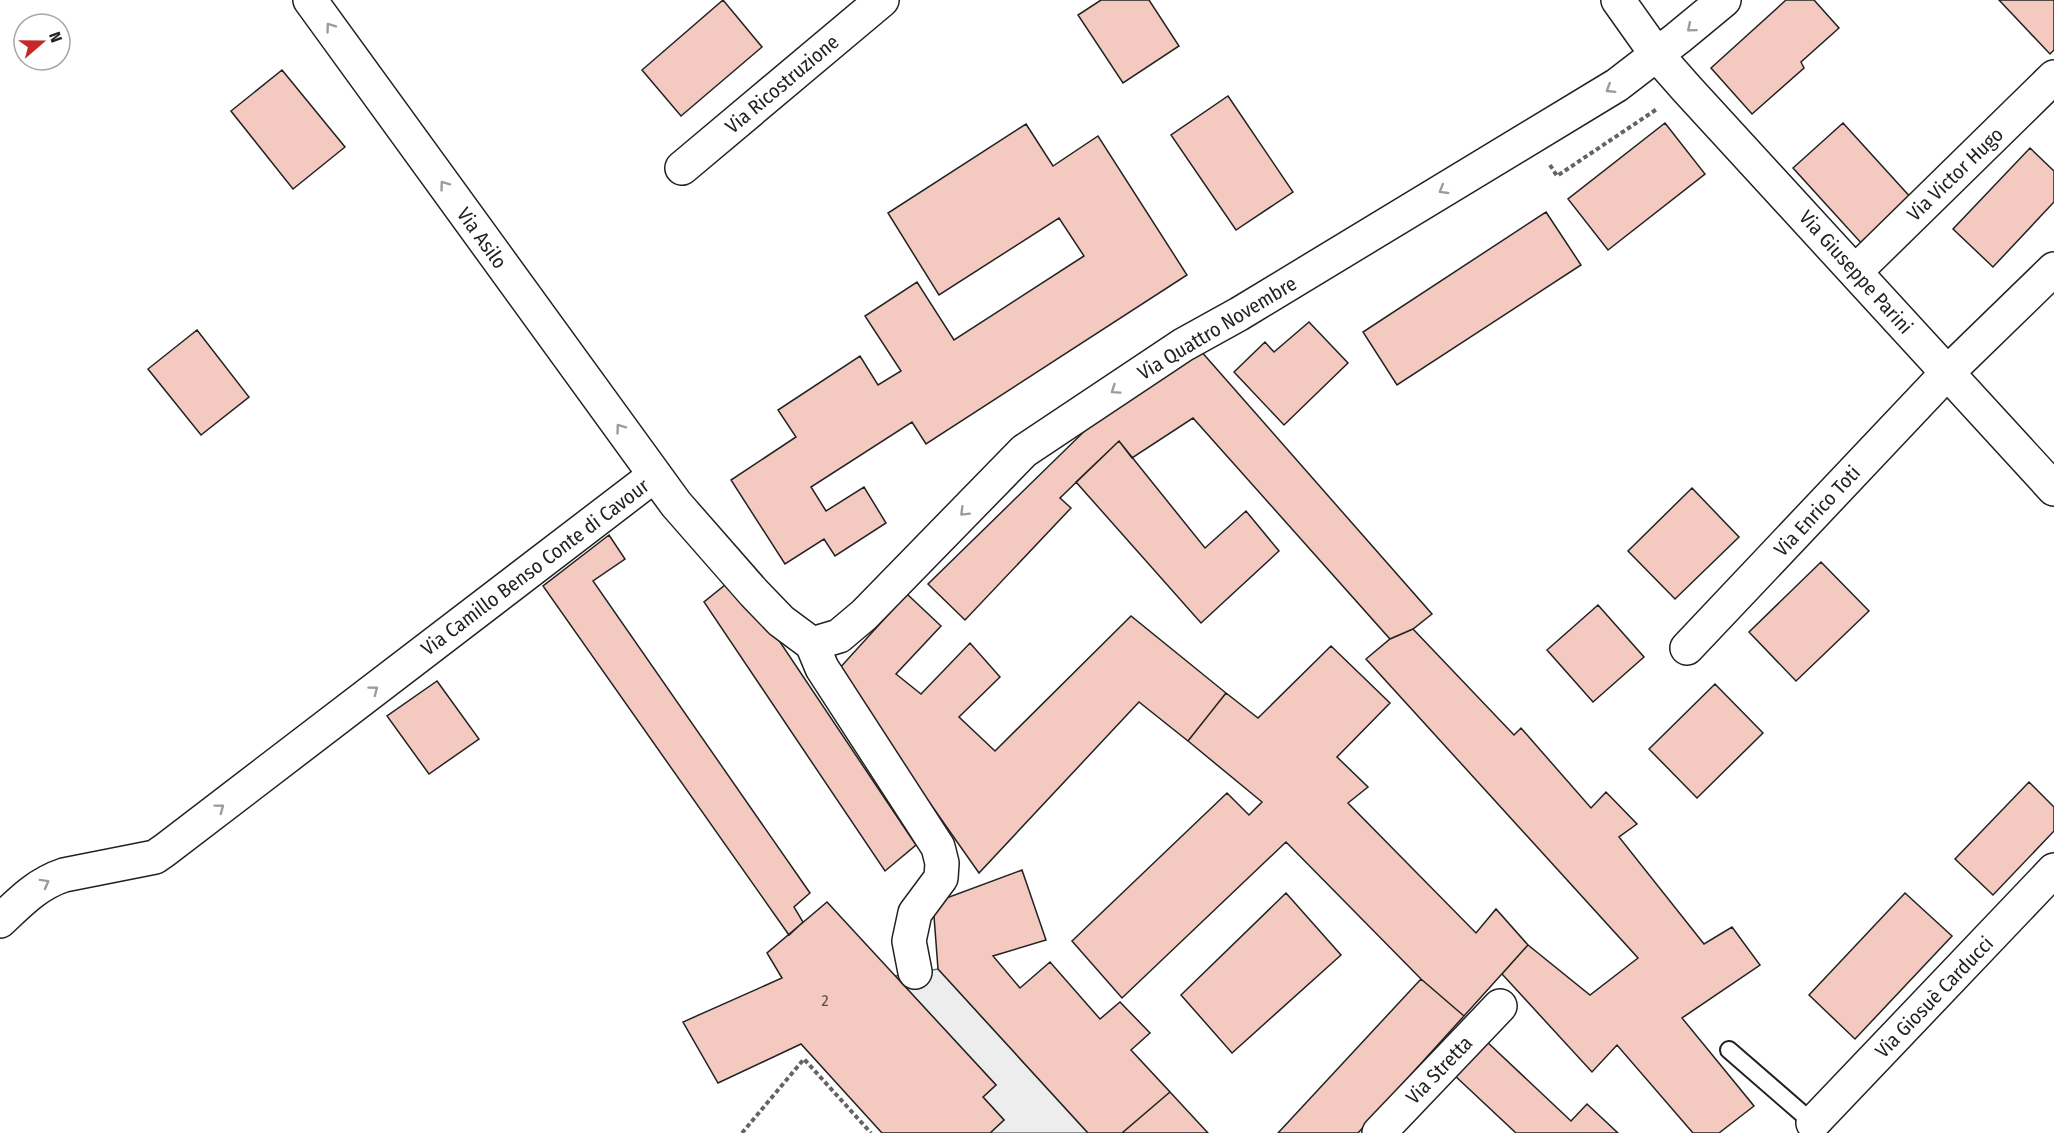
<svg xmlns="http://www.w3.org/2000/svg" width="2054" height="1133" font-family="'Fira Sans Condensed',sans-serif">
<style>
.parking{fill:#ededed;stroke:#6f6f6f;stroke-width:1.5}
.building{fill:#f3c9c0;stroke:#222;stroke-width:1.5}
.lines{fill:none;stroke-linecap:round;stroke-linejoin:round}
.service-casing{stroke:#222;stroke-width:20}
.minor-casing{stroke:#222;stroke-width:36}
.path{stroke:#646464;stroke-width:4;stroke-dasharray:4.5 3;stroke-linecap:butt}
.service{stroke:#fff;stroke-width:16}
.minor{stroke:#fff;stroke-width:33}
.oneway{stroke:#9c9c9c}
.labels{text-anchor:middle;stroke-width:4.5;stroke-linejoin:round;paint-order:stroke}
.number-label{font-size:16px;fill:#564c4a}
.street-label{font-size:20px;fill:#222;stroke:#fff}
</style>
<rect width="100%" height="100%" fill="#fff"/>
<path class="parking" d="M938,969L1088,1133H990L1004,1120L983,1097L996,1085L895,976Z"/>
<path class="building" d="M723,0L762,47L681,116L642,70Z
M1101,0H1149L1179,46L1123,83L1078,15Z
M1786,0H1814L1839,28L1801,62L1804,68L1752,114L1711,68Z
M1999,0H2054V50L2050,54Z
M282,70L345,147L293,189L231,111Z
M1228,96L1293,192L1236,230L1171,135Z
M1665,123L1705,174L1608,250L1568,199Z
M1843,123L1913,200L1863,245L1793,168Z
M1026,124L1053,166L1098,136L1187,275L926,444L912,422L811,487L826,511L864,487L886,523L835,556L824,539L785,564L731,480L796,437L778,410L860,356L878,385L901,371L865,316L917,282L954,340L1084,256L1059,218L939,295L888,213Z
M2030,148L2054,171V202L1993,267L1953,229Z
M1546,212L1581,265L1397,385L1363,332Z
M1309,322L1348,363L1284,425L1234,372L1265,342L1274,352Z
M197,330L249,397L201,435L148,369Z
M1200,350L1432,614L1413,629L1390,639L1193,418L1132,458L1119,441L1060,498L1071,508L965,620L928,584L1104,412Z
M1119,441L1205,548L1246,511L1279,551L1201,623L1076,482Z
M1692,488L1739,537L1675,599L1628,551Z
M609,535L625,559L593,581L810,893L794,907L803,922L789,935L543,586Z
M1821,562L1869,611L1796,681L1749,632Z
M725,585L772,630L916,845L885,871L704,602Z
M907,594L941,626L896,674L921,694L970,643L1000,677L959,717L995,751L1131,616L1226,693L1188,741L1139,702L979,873L837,671Z
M1598,605L1644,657L1593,702L1547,650Z
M1413,629L1514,735L1521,728L1591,808L1606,792L1637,824L1619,837L1704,944L1732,927L1760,965L1682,1018L1754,1106L1719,1133H1693L1617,1045L1592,1072L1502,974L1528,945L1590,995L1638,958L1366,659L1390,639Z
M1331,646L1390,703L1337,757L1368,787L1348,803L1476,933L1496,909L1528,945L1464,1016L1421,979L1286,842L1122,998L1072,941L1227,793L1249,815L1262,802L1188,741L1226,693L1258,718Z
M437,681L479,739L429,774L387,716Z
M1715,684L1763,733L1697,798L1649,749Z
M2029,782L2054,807V831L1993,895L1955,859Z
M1022,870L1046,940L993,956L1020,988L1050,962L1100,1019L1120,1002L1150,1033L1131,1050L1170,1092L1122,1133H1088L938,969L933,903Z
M1286,893L1341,955L1232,1053L1181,995Z
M1905,893L1952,936L1855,1039L1809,995Z
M827,902L996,1085L983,1097L1004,1120L990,1133H882L801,1044L718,1083L683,1022L782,978L767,953Z
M1421,979L1464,1016L1358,1133H1278Z
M1485,1040L1571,1121L1587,1104L1618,1133H1516L1453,1074Z
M1170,1092L1208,1133H1122Z"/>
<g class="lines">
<defs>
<path id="service" d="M1729,1050L1813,1123"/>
<path id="minor" d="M310,0L676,504L754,593L781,621L812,644L822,668L938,847L942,863L941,878L915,913L909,941L915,972
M1618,0L1657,55L1687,89L2054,489
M682,168L882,0
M1855,272L2054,77
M812,644L839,636L864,615L1024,451L1183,345L1239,314L1617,85L1678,38L1724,0
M1687,648L1947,373L2054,269
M0,921C20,902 37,884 64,875L155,857L165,850L655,475
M1813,1123L2054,870
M1379,1133L1500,1006"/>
</defs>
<use href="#service" class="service-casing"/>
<use href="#minor" class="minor-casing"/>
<path class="path" d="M1550,165L1557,176L1657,109
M742,1133L804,1059L871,1133"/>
<use href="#service" class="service"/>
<use href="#minor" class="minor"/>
</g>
<defs><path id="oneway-chevron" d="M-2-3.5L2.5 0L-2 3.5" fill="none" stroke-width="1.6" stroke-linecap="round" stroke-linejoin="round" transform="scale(1.5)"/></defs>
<g class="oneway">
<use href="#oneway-chevron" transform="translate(330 27) rotate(-126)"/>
<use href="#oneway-chevron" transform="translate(1691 28) rotate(140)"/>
<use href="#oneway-chevron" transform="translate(1610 89) rotate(148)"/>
<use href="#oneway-chevron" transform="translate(444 185) rotate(-126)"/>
<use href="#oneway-chevron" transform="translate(1443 190) rotate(149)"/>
<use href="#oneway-chevron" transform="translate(1115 390) rotate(146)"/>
<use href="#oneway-chevron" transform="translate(620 428) rotate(-126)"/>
<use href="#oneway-chevron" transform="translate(964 512) rotate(135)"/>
<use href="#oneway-chevron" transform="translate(374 690) rotate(-37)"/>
<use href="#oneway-chevron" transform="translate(220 808) rotate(-37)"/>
<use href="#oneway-chevron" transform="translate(45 883) rotate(-29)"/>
</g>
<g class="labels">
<g class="number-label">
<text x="825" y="1006">2</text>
</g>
<g class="street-label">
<text transform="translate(782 84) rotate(-40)" y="7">Via Ricostruzione</text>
<text transform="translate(1955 174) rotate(-44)" y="7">Via Victor Hugo</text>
<text transform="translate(482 238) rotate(54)" y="7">Via Asilo</text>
<text transform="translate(1856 272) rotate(48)" y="7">Via Giuseppe Parini</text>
<text transform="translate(1217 328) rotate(-31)" y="7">Via Quattro Novembre</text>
<text transform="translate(1817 511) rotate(-47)" y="7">Via Enrico Toti</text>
<text transform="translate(535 567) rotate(-37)" y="7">Via Camillo Benso Conte di Cavour</text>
<text transform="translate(1934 997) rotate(-46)" y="7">Via Giosuè Carducci</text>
<text transform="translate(1439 1070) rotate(-46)" y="7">Via Stretta</text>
</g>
</g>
<g transform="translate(42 42) rotate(70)"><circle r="28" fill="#ffffff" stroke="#a7a7a7" stroke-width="1.5"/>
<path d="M0-4.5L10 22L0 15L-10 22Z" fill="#c62828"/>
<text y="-9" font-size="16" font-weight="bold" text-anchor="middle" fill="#222222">N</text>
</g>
</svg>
